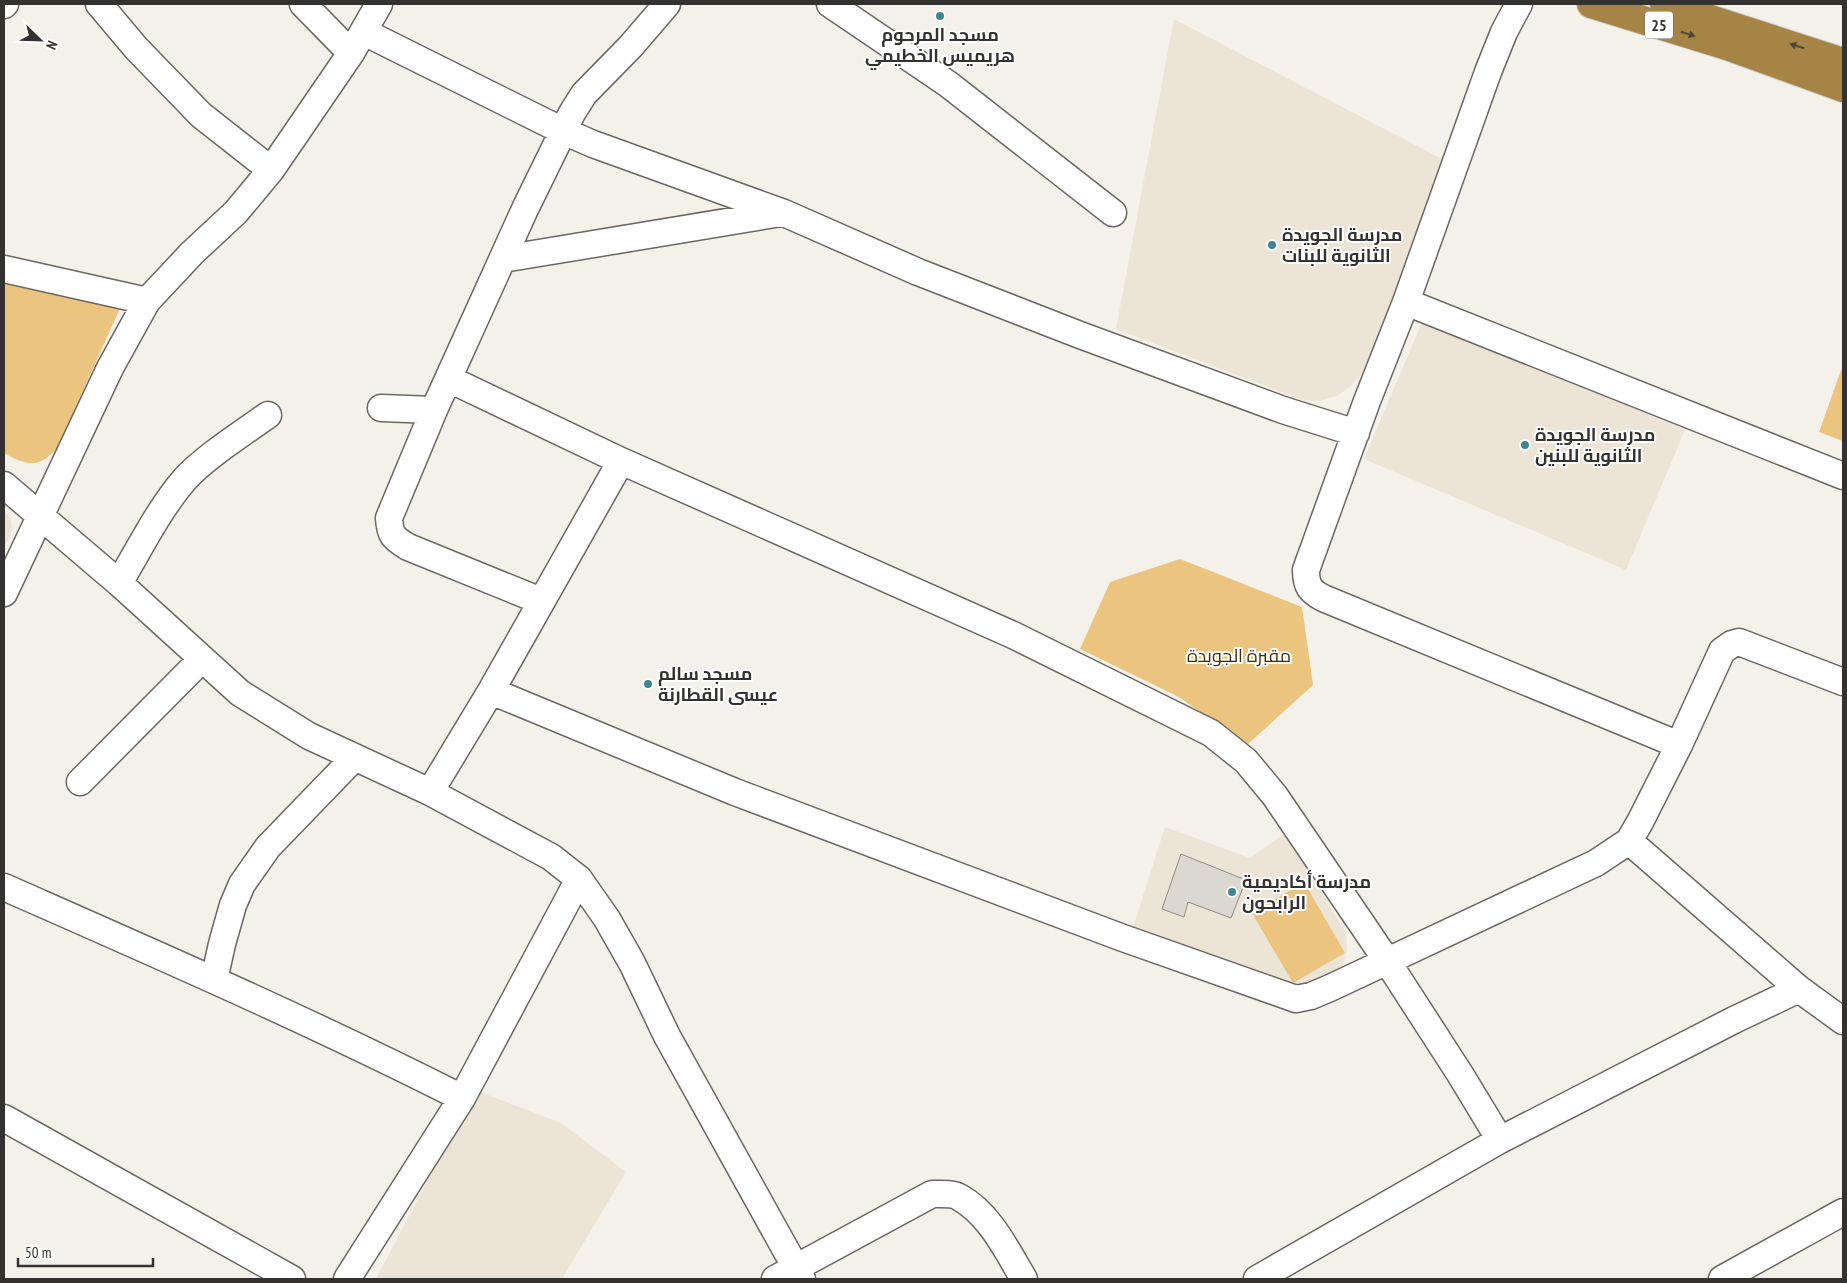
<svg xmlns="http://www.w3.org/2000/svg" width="1847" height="1283" font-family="'PT Sans Narrow',Cairo,sans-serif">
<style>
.built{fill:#ece4d7}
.green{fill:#ebc57f}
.building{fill:#dbd7d1;stroke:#908d87}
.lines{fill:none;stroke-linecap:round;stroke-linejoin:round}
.minor-casing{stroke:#6b6862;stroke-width:29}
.highway-casing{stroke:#cececd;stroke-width:30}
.minor{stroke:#fff;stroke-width:26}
.highway{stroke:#a58446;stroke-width:28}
.oneway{fill:#504636}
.poi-dot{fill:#3f8690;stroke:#fff;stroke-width:2}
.labels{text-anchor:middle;stroke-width:4;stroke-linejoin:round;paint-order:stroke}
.shield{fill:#fff;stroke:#70706e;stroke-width:1}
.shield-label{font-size:16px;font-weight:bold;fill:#333230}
.poi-label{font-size:18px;font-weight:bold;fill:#333230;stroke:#fff;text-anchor:start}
.park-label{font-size:18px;fill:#3e2c02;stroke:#fff}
</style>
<rect width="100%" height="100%" fill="#f4f1eb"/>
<path class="built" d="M1174,19L1444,160L1366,368L1354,383L1339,395L1321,401L1302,400L1116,329Z
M1423,320L1685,430L1626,570L1364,459Z
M4,511L11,519L12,529L9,538L4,549Z
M1165,827L1250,858L1285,833L1346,933L1347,945L1346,957L1341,968L1310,991L1133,927Z
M475,1090L561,1123L626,1172L562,1279H376Z"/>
<path class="green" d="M4,280L122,304L57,448C38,470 26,465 4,453Z
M1841,370L1843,371V441L1819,432Z
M1180,559L1302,607L1313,685L1247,745L1179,697L1080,649L1110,582Z
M1304,882L1345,953L1293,983L1252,913Z"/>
<path class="building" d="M1181,854L1246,880L1231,918L1188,902L1184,917L1162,909Z"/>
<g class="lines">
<defs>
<path id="minor" d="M99,4L136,48L201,115L271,170
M303,4L351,53
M830,4L948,84L1113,213
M1519,4L1504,32L1488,72L1406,302L1367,401L1306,570C1306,586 1310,591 1323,598L1679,745
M4,5L5,4
M364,32L563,131L593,144L784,213L918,272L1080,335L1283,410L1356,433
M503,259L781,213
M4,269L147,301
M1406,302L1843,476
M449,379L621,461L1013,635L1211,733L1246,761L1275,796L1387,961L1460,1074L1500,1140
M381,408L434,410
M4,485L119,583L240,693L309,736L430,792L551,857L579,879L607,919L632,963L667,1036L802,1279
M119,583C140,548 159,509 185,479C205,457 243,433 268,415
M4,593L110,368L147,301L192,253L236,212L271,170L351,53L379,4
M541,601L408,547C393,538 390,535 389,518L434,410L525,209L572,113L584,94L631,46L667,4
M491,691L735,792L1123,938L1296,999L1311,996L1330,988L1596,863L1629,841L1640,822L1679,745L1722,651L1732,644L1739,642L1843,682
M80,782L202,659
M430,792L491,691L621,461
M1629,841L1799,989L1843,1021
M4,887C158,955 312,1022 462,1098
M214,980L222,944L233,905L242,884L268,847L354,758
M4,1118L292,1279
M347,1279L462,1098L579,879
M775,1279L932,1194C940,1194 953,1193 959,1197C990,1214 1007,1251 1024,1279
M1257,1279L1500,1140L1734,1020L1799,989
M1722,1279L1843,1212"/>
<path id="highway" d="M1591,4L1727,46L1843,88
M1664,4L1843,62"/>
</defs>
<use href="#minor" class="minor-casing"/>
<use href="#highway" class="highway-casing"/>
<use href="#minor" class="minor"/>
<use href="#highway" class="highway"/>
</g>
<defs><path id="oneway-solid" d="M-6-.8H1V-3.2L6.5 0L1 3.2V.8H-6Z" transform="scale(1.25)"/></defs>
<g class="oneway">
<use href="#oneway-solid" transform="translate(1688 34) rotate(17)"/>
<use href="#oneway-solid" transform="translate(1797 46) rotate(-162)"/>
</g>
<g class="poi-dot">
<circle cx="940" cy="16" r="5"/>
<circle cx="1272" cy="245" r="5"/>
<circle cx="1525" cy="445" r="5"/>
<circle cx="648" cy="684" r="5"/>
<circle cx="1232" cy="892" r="5"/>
</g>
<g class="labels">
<rect class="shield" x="1645" y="11.5" width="28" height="27" rx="4"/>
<g class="shield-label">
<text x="1659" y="31">25</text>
</g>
<g class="poi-label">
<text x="940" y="41" text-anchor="middle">مسجد المرحوم<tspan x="940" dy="21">هريميس الخطيمي</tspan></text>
<text x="1282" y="241">مدرسة الجويدة<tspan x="1282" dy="21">الثانوية للبنات</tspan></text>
<text x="1535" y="441">مدرسة الجويدة<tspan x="1535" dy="21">الثانوية للبنين</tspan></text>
<text x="658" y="680">مسجد سالم<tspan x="658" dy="21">عيسى القطارنة</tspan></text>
<text x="1242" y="888">مدرسة أكاديمية<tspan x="1242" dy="21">الرابحون</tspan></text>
</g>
<g class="park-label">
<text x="1239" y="662">مقبرة الجويدة</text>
</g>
</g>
<rect width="1847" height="1283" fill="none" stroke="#333230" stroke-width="10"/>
<g transform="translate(40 40) rotate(113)" stroke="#ffffff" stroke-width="4" paint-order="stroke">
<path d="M0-4L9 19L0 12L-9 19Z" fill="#333230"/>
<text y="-8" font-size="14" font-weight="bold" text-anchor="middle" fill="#333230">N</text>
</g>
<path d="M18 1258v8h135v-8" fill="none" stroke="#333230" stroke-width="2.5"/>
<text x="25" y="1258" font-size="15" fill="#333230" stroke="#ffffff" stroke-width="4" paint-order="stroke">50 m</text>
</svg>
